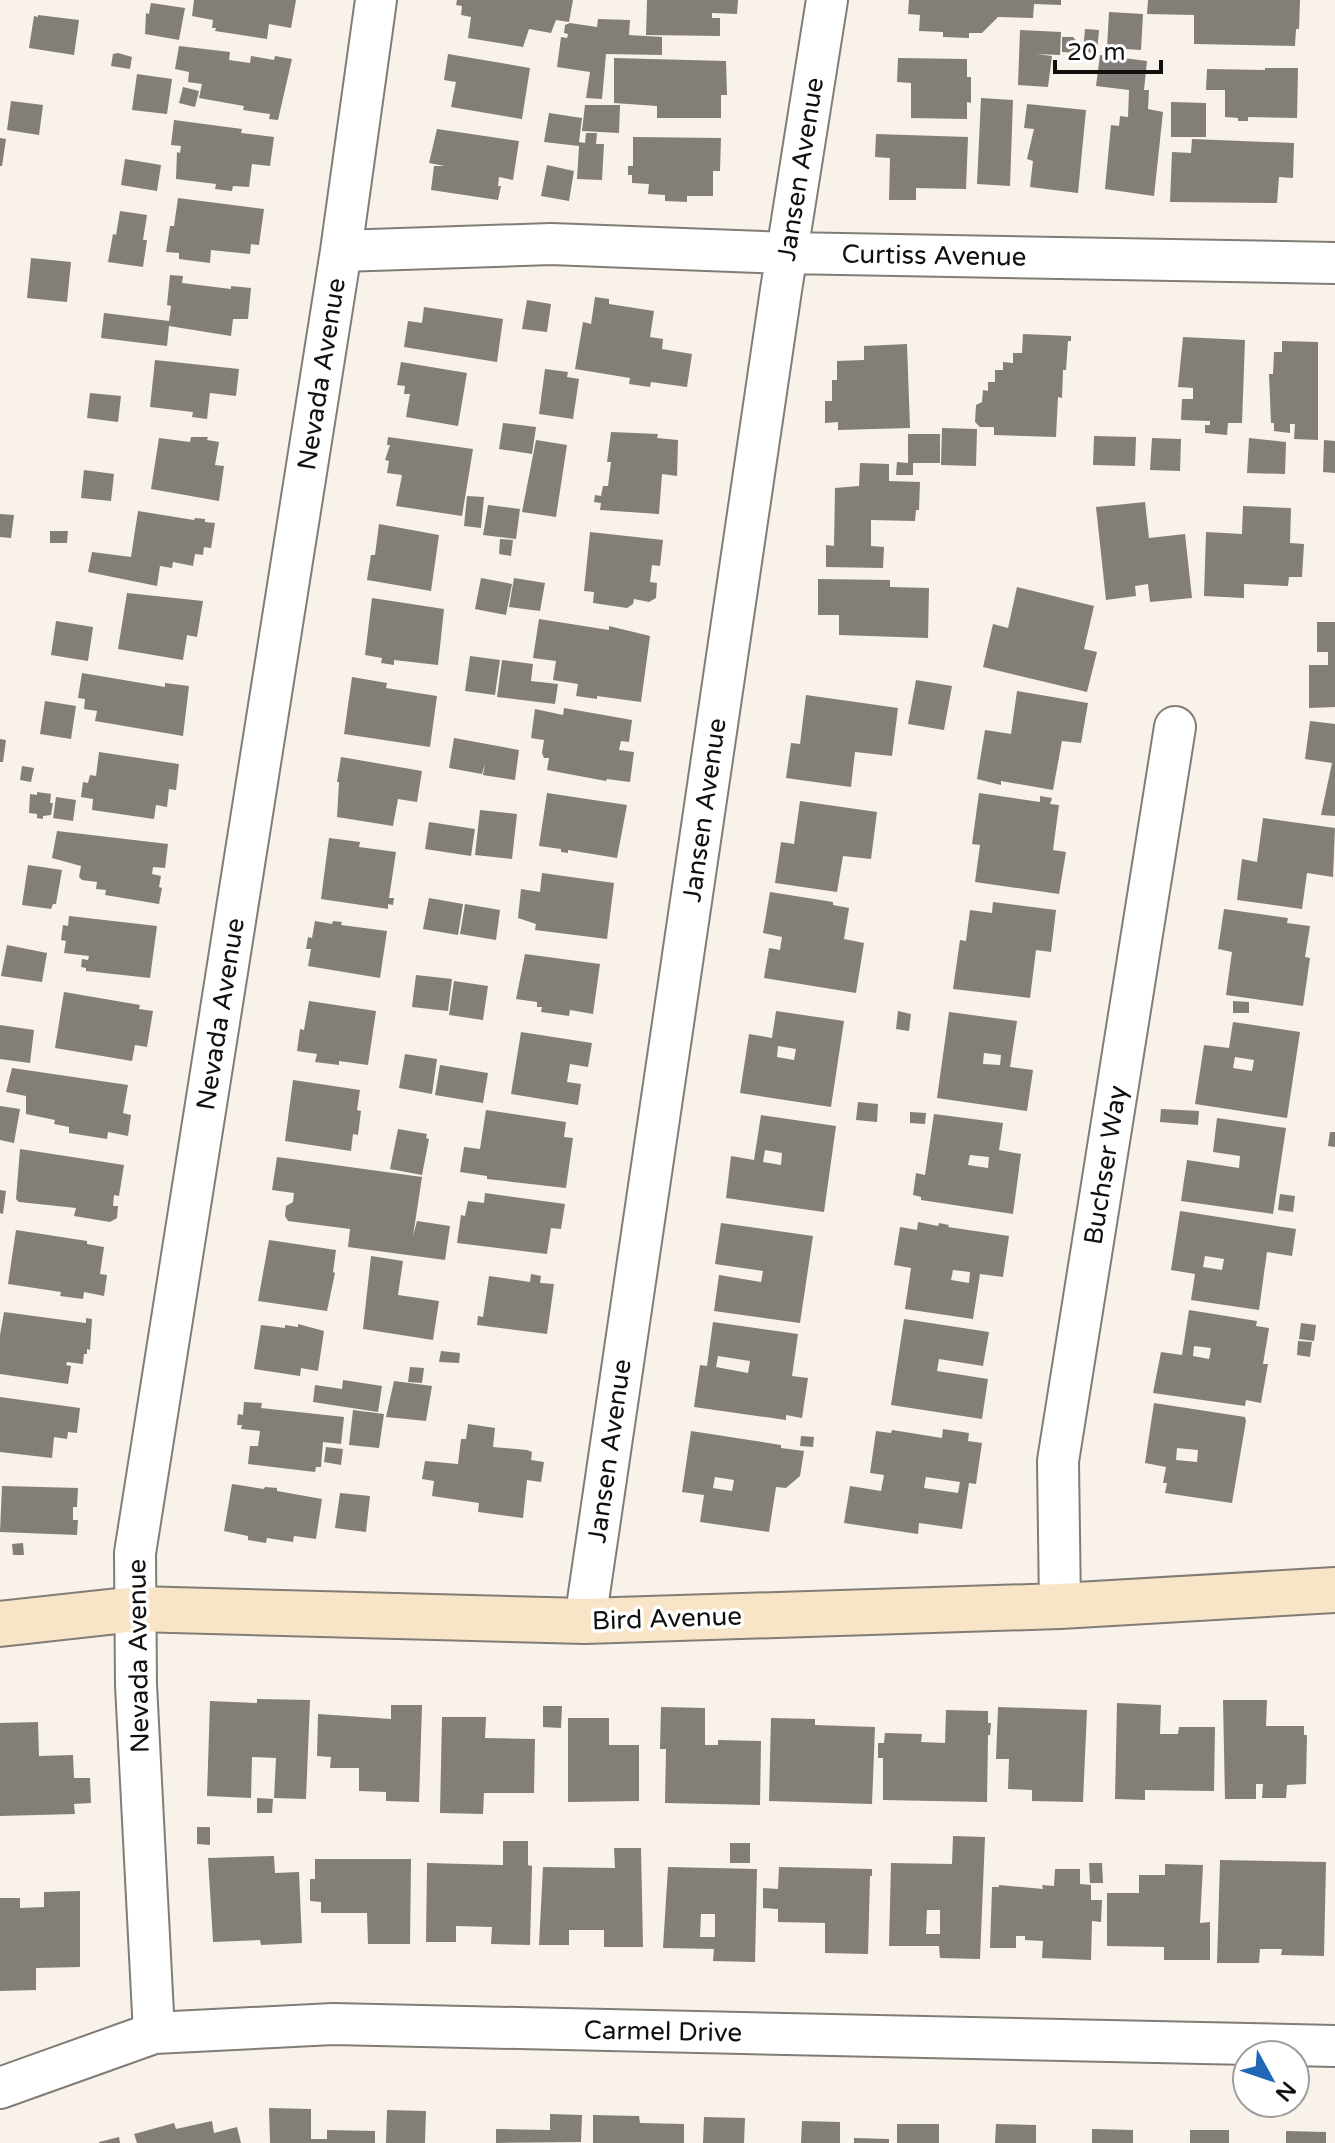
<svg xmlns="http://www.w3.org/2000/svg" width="1335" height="2143" font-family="'Varela Round',sans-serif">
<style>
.building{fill:#837e77;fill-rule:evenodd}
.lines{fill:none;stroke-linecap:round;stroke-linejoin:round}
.minor-casing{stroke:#817c75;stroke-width:44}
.secondary-casing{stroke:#817c75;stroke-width:48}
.minor{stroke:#fff;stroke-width:40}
.secondary{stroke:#f8e4c6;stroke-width:44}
.labels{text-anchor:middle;stroke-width:7;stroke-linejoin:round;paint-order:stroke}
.street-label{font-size:26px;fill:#12100e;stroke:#fff}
</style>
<rect width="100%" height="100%" fill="#f8f2eb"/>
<path class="building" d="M194,0H296L291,28L269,24L267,39L215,31L216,28H212L213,20L192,16Z
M457,0H573L569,22L556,20L551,33L529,29L523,47L468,38L471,17L461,15L462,6L456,5Z
M647,0H738L737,14L712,13V18H720V36L646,35Z
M909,0H1061V5L1034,4L1033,18L998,17L982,33H969V38L943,37V32L919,31L920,15L908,14Z
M1148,0H1300L1299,29H1296L1295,46L1194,44V15L1147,14Z
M151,3L185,8L179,40L145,34L146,13L149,14Z
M1109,12L1143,14L1141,50L1107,48Z
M38,15L79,20L74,55L29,48L34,16L38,17Z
M598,19L630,20L629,35L662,37V55L606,54L602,99L586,98L590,72L557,67L561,37L567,38L568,34L564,33L565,25L570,23L597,27Z
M1085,29L1099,30L1097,53L1083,52Z
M1020,30L1061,32L1060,55L1037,54L1052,56L1048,87L1018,85Z
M1062,37H1073L1078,43V53L1062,52Z
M179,46L230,52L229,60L250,63L251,56L274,60L275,56L292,59L278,120L269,119L270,114L243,110L244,106L199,98L202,84L188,82L189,72L175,69Z
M118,53L132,57L130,69L111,66L113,54Z
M448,54L530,68L522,119L451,107L456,82L444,80Z
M1100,55L1147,61L1144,90H1149L1148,109L1163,112L1154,196L1105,189L1111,125L1119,126L1120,116L1128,117L1129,90L1096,86Z
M614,58L726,61L727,95H721V118H657V106L614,103Z
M898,58L967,59V77H971V103L967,102V119L911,118V83L897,82Z
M1265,68H1298L1297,118L1248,117V121H1238V118L1225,117V90H1206L1207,69L1265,70Z
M137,74L172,79L167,114L132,110Z
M183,87L199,91L195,107L179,103Z
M981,98L1013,100L1010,186L977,184Z
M11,101L43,105L39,135L7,130Z
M1171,102L1206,103V137H1171Z
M1027,104L1086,110L1078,193L1030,187L1033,161L1027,159L1034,129L1024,128Z
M585,105H620L619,133L582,131Z
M549,113L582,118L579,142L585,143L586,133H597L596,144H604L602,180L577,179L579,146L544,142Z
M174,120L242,129L241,133L274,137L270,166L252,164L249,187L233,186L232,191L215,189L216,184L176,179L177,152L180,153L181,146L171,145Z
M437,129L519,141L513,180L499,177L498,186H501L498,200L431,190L434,166H445L429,163Z
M876,134L968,137L966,189L916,188V200H889L890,158L875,157Z
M633,137L721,138L720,171H713V196H687V202L665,201V195L648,194L649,184L632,183V175H628V166H633Z
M0,138L6,139L2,166H0Z
M1192,139L1294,143L1293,178L1279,177L1277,203L1170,202L1172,152L1191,153Z
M125,159L161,165L157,191L121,185Z
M547,165L574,171L569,201L541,196Z
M178,198L264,209L259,245L251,244L250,254L211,250L210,263L179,259V253L166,252L170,226H174Z
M120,211L147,215L143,240H147L143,267L108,262L113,234L116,235Z
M31,258L71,262L67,302L27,298Z
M170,275L183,276L182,283L231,289V286L251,288L248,319H233L231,336L169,326L167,346L101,338L104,313L169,321L171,306L167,305Z
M595,297L609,299V304L654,311L650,337L663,339L662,349L692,354L687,387L651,382L650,387L629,384L630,378L575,369L583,322L591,324Z
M527,300L551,304L547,332L522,329Z
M424,307L503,319L497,362L404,347L408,321L422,323Z
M1023,334L1071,336V341H1068L1066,370H1063L1062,398L1058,397L1056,437L994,435V427H980L975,422L976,405L982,402L983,390L988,391V382H995V370H1003V362L1013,363V353H1022Z
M1183,337L1245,340L1242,423H1228L1227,435L1205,433V425H1210V421L1181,420L1182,399H1193V388L1178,387Z
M1282,341L1318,342V440L1294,439L1295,424H1290V433L1274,431V423H1271L1269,374H1273L1274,352H1282Z
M907,344L910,428L838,430V422L825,423V401H832V380H837V361L864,360V346Z
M155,360L239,369L236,396L210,393L207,419L192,417L193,412L150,407Z
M401,362L467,373L458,426L406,417L410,394H404L405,386L397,385Z
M545,369L568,372L567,377L579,379L573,419L539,414Z
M90,393L121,396L118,422L87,418Z
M503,423L536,427L532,454L499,449Z
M942,428L977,429L976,466L941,465Z
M611,432L658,434L657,438L678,440L677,476L662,474L659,514L600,510L601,503L594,502L595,495L601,496L603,486H608L611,462H607Z
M908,434H940V463H913V475H896L897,462L908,463Z
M1094,436L1136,437L1135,466L1093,465Z
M191,437H208L207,440L219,442L215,465L224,466L219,501L151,489L159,438L190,442Z
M388,437L473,449L462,516L396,506L402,475L387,473L389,461L385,460L390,445H387Z
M1152,438L1181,439L1180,471L1150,470Z
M1249,438L1286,442L1285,474L1247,473Z
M536,440L567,445L556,517L522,512Z
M1324,440L1335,441V473L1323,472Z
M860,463L889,464V481L920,482L919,510H916L915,521L871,520V546L884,547L883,568L826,567V545L834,546L835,488L859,486Z
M84,470L114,474L111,501L81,498Z
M467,496L484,497L481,528L464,526Z
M1145,502L1149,538L1185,534L1192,598L1150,602L1148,584L1135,586L1136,596L1106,600L1096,507Z
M488,505L520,509L516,539L483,535Z
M1243,506L1291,508L1290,543L1304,544L1302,577H1289L1288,586L1244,584V598L1204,596L1206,532L1242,534Z
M138,511L194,520L195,518L205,519V522L215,523L211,548L204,547L203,555L195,554L193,566L173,562L172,568L160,566L157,586L88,572L92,552L131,557Z
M0,514L14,515L11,538L0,537Z
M379,524L439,535L431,591L367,580L371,555H375Z
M50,531H68L67,543H50Z
M590,532L663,540L660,566L652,565L650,582L657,583L656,598L649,602L634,599L633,604L627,608L593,603L594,592L584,591Z
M500,539L513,540L511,556L499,554Z
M481,578L512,584L506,615L475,609Z
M514,578L545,583L540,611L509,607Z
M818,579L890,580V587L929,588L928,638L839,635V615H818Z
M1017,587L1094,606L1084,649L1097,652L1087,692L983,667L993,624L1008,628Z
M127,593L203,601L197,637L187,635L183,660L118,649Z
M372,598L444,609L438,665L394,660V665L381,663L382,658L365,655Z
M539,619L609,630V626L650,636L641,702L597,696V699L576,696L578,684L553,680L556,661L533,658Z
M56,621L93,627L88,661L51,655Z
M1317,622H1335V707L1309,708V665H1328V652H1317Z
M470,656L500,660L495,695L465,691Z
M502,660L533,664L531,681L558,684L555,704L497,697Z
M82,673L165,687V683L189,686L183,736L95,721L97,711L84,709L85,699L78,698Z
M352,677L387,683L386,688L437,696L430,747L344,734Z
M916,680L952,686L944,730L908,724Z
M1017,691L1088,703L1081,743L1062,741L1053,790L1001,781V785L977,779L985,730L1011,734Z
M806,695L898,708L892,756L855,752L851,787L786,778L791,743L800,744Z
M45,701L76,706L71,739L40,734Z
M564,708L632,720L629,742L621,741L619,750L634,752L630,782L607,779L606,781L547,770L549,758H544L542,753L544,740L531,738L535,709L563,715Z
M1310,721L1335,724V816L1321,815L1332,763L1305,759Z
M454,738L519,750L515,780L483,775L485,764L482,774L449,768Z
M0,739L6,740L3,762H0Z
M99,752L179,764L176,790L169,789L167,807L156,805L154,819L92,810L93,799L81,797L83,782L88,783L90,775L96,776Z
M341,757L422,771L417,802L398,799L393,826L337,817L339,782H337Z
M22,766L34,768L31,782L20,780Z
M37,792L51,794L50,803H53L51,815L43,816V819L37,818V814L29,813L30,794L37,795Z
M547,793L627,805L617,858L568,850V853L561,852V849L539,846Z
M979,793L1040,802V796L1052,798L1050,804L1059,805L1053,850L1066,852L1059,894L975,882L980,845L972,844Z
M56,797L76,800L73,821L53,818Z
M800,801L877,812L871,859L843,856L837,892L775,883L781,842L794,844Z
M480,810L517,814L512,859L475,855Z
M1263,818L1335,828L1333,877L1307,873L1302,909L1237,900L1242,859L1257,862Z
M429,822L475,829L471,856L425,849Z
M57,831L168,844L165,868L153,867L152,874L161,876L159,887L162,888L159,904L105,895L106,890L96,889L97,882L82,880L79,877L81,866L52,858Z
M329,838L360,842L359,847L396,852L389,898H394L393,905L388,904V909L321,899Z
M28,865L62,870L56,904H53L51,909L22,905Z
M542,873L614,883L607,939L535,930L536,924L518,918L521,889L540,892Z
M770,892L833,902V905L849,908L844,939L864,943L856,993L764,978L769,948L780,950L782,937L763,933Z
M429,898L463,904L458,935L423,929Z
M993,902L1056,910L1051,952L1036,950L1030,998L953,989L960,940L966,941L970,910L992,913Z
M465,904L500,910L496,940L460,934Z
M1224,909L1288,918L1287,923L1310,926L1305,957L1310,958L1303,1006L1226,995L1232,952L1218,949Z
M69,916L157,926L150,978L86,971V968L81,967L82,959L88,960L89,956L64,953L66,941L61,940L63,925L68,926Z
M315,921L332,924L333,921L342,922L341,925L387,931L380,978L308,966L311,949H306L308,937L312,938Z
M7,945L47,953L42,982L1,976Z
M525,954L600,964L593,1014L570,1010L569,1016L541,1012L542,1007H537V1002L516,999Z
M416,975L452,979L448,1011L412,1007Z
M454,981L488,986L483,1020L449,1015Z
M64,992L140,1005L139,1009L153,1011L147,1047L135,1045L132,1061L55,1048Z
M309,1001L376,1011L368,1065L339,1061V1065L315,1062L317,1054L297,1051L300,1029L304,1030Z
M1233,1001L1249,1002V1013H1233Z
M776,1011L844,1021L831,1107L740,1093L749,1034L772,1038ZM778,1046L796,1049L794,1060L777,1057Z
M898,1011L911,1014L909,1031L896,1029Z
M949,1012L1017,1021L1010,1067L1033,1070L1027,1111L937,1098ZM984,1053L1001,1055L1000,1065L983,1064Z
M1233,1022L1300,1032L1287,1118L1195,1104L1204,1045L1229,1048ZM1235,1057L1254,1060L1252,1071L1233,1068Z
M0,1025L34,1030L30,1063L0,1059Z
M521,1032L592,1043L588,1067L570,1064L567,1082L581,1084L578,1105L511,1094Z
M405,1054L437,1059L432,1094L399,1088Z
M440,1065L488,1073L483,1103L435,1095Z
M12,1068L128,1085L123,1113L131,1115L128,1136L108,1132L107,1139L69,1133V1127L54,1124L55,1120L26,1114V1096L6,1092Z
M293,1080L360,1090L357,1110L361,1111L358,1135L353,1134L351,1151L285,1141Z
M858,1102L878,1104L877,1122L856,1120Z
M0,1106L20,1109L14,1143L0,1140Z
M1161,1109L1199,1111L1198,1125L1160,1122Z
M486,1110L566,1122L564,1137L573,1138L566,1188L487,1179V1176L460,1172L464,1147L480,1149Z
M910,1112L926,1113L925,1124L910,1123Z
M934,1114L1003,1123L999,1150L1021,1154L1013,1214L921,1200V1197L913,1195L916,1173L925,1175ZM970,1155L989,1157L988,1168L968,1165Z
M761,1115L836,1126L824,1212L726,1198L731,1156L754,1160ZM765,1150L782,1153L781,1165L763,1162Z
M1217,1118L1286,1128L1273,1214L1181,1201L1187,1160L1239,1168L1240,1156L1213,1152Z
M398,1129L427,1134L426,1138L429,1139L422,1175L390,1169Z
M1330,1132H1335V1147L1328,1146Z
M20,1149L124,1165L119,1196L114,1195L113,1206H118L117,1218L110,1222L74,1216L76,1208L19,1202L16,1199Z
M277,1157L422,1177L413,1236L417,1221L450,1226L445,1260L348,1247L350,1229L288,1221L285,1216L286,1206L293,1202L294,1193L272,1190Z
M0,1190L6,1191L3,1214L0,1213Z
M485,1193L565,1204L561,1229L551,1228L547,1254L457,1243L461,1215L465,1216L468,1201L484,1203Z
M1280,1194L1295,1196L1293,1212L1278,1210Z
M1180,1211L1296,1229L1292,1256L1267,1252L1259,1310L1191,1300L1195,1274L1171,1270ZM1205,1256L1224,1259L1222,1270L1203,1267Z
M918,1222L938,1226L939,1223L949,1225L948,1227L1009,1236L1003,1277L980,1274L973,1319L905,1309L911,1268L894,1265L900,1227L917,1230ZM953,1270L970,1272L969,1283L951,1280Z
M721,1223L813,1236L800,1323L714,1311L719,1275L761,1282L763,1271L715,1264Z
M16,1230L87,1241V1244L104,1247L100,1274L107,1275L104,1296L84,1292L83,1299L60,1296L61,1292L8,1284Z
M269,1240L336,1250L333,1272L335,1273L327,1311L258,1301Z
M371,1256L403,1261L398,1295L439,1301L433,1340L363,1329Z
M531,1274L541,1276L540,1283L554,1284L547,1334L477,1325L478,1316L483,1317L489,1276L530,1282Z
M1189,1310L1257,1321L1256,1326L1269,1328L1263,1364H1268L1261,1403L1246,1400L1245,1406L1153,1393L1161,1352L1182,1355ZM1194,1346L1211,1348L1209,1359L1193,1356Z
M4,1312L86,1323V1318L92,1319L90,1350L87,1349V1354H84L83,1364L67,1362L66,1365L71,1366L68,1384L0,1374V1335Z
M904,1319L989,1332L983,1366L939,1359L937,1371L988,1379L982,1419L891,1405Z
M713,1322L798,1334L792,1376L808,1378L802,1418L786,1415V1420L694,1407L700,1365L707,1366ZM718,1356L750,1361L748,1373L716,1367Z
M1301,1323L1316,1325L1314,1341L1299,1339Z
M298,1324L324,1331L318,1371L301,1368L300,1376L254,1369L261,1325L285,1328V1325L298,1327Z
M1298,1341L1312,1342L1310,1357L1297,1355Z
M441,1351L460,1353L459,1363L439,1362Z
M410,1367L424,1368L422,1383L408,1382Z
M343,1380L382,1386L378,1412L313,1402L315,1385L342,1389Z
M394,1381L432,1386L426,1421L386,1417Z
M0,1397L80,1408L77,1433L68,1432L67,1439L54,1437L52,1458L0,1452Z
M244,1402L262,1403L261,1408L344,1417L341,1444L323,1442L321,1467H316L315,1472L248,1464L250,1446H258L260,1431L241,1429L242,1425H237L238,1414L243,1415Z
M1154,1403L1245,1417L1246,1421L1232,1503L1165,1493L1167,1483H1163L1166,1467L1145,1463ZM1177,1448L1198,1450L1197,1462L1176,1460Z
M353,1410L384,1414L379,1448L349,1445Z
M468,1424L495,1428L493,1447L527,1450L532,1452L531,1460L544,1462L541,1482L527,1480L523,1518L478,1512L479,1503L432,1496L434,1481L422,1479L425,1461L458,1464L461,1439H466Z
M943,1429L969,1433L968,1441L982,1443L976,1484L969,1483L962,1529L919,1523L918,1534L844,1523L850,1486L881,1491L884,1475L870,1473L876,1431L891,1433L892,1430L942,1438ZM926,1477L960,1482L958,1493L924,1488Z
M691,1431L781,1445V1448L804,1451L800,1476L786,1488L776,1487L769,1532L700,1522L704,1495L682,1492ZM715,1477L734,1480L732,1491L713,1488Z
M801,1436L814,1437L813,1447L800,1446Z
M326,1447L343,1449L341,1465L324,1462Z
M232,1484L264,1489L265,1487L277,1488V1491L322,1499L316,1539L294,1536L293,1542L267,1538L266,1543L248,1540V1536L224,1531Z
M2,1486L78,1488L77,1507H73V1520H78L77,1535L0,1532Z
M340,1493L370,1496L366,1532L335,1528Z
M23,1543L24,1555H13L12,1544Z
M257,1699L310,1700L306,1799L274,1798L276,1758L252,1757L251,1798L207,1796L210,1701L257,1703Z
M1223,1700H1267L1266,1726H1304V1735H1307L1306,1784L1287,1785L1286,1798H1262L1263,1784H1256V1799H1225Z
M1117,1703L1161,1705L1160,1734H1178L1179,1727H1215L1214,1791L1145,1790V1800L1115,1799Z
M391,1705H422L419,1802L386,1801V1792L359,1791V1768H330L331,1757L317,1756L318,1714L391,1719Z
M543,1706H562L561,1728L543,1727Z
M661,1707L705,1708V1745H718V1740L761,1741L760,1805L665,1803L666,1749H660Z
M998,1707L1087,1710L1083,1802L1032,1801V1790L1008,1789L1009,1759H996Z
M946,1710L988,1711V1723H991L990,1735H988L987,1802L883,1800V1758H878V1743H884L885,1733L922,1734L921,1742L945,1743Z
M442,1717H486L485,1738L535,1739L534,1793H484L483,1814L440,1813Z
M568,1718H609V1745H639V1801L568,1802Z
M771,1718L815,1719V1725L875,1727L872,1804L769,1801Z
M38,1722L39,1756L73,1755L74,1778H90L91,1803L74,1804L75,1814L0,1816V1723Z
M257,1798L273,1799L272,1813H257Z
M197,1827H210V1845L197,1844Z
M953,1836L985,1837L980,1959L940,1958L939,1946H889L891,1863L952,1864ZM927,1910H940V1934H926Z
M503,1841H528V1865L532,1866L530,1945L491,1944L492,1927L456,1926V1942H426L427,1863L503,1865Z
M730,1843H750V1863H730Z
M614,1848H641L643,1947H604V1930H569V1945H539L543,1867L615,1868Z
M274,1856L275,1873L299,1872L302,1943L261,1945L260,1940L213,1942L208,1858Z
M315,1859H411L410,1944H368L367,1913H321V1902L310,1901V1879H315Z
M1220,1860L1326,1862L1324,1956L1281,1955L1282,1949H1260L1259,1963H1217Z
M1089,1863H1102L1103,1883H1090Z
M1165,1864L1203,1865L1200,1923L1210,1922V1960H1164V1947L1107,1946V1893H1139V1875H1165Z
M668,1867L757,1869L755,1962L713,1961L714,1949L663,1948ZM701,1914H715V1937H700Z
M779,1867L872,1869V1876H870L868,1954L825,1953V1923L778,1922V1909L763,1908V1888L778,1889Z
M1055,1869H1080V1884L1091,1885V1900H1102L1101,1922L1092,1921L1091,1960L1042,1958L1043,1941L1025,1940V1936H1016V1948H990L992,1887H999V1885L1043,1889L1042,1885L1054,1886Z
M80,1891V1967L36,1968V1990L0,1991V1898H20V1908L44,1907V1892Z
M269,2108L311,2109V2139H327V2130L375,2131V2143H270Z
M387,2110L426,2111L425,2143H386Z
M550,2114L582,2115L581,2142L496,2143V2129L550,2130Z
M593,2115L639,2116L640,2123L684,2124V2143H593Z
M704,2117L745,2118L744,2143H703Z
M212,2121L214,2133L237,2127L241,2143H137L134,2134L174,2123L176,2129Z
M802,2121L840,2122V2143H801Z
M897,2124H939V2143H897Z
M996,2124L1036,2125V2143H995Z
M1092,2129L1133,2130V2143H1092Z
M1190,2130H1229V2143H1190Z
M1286,2131L1326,2132V2143H1286Z
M119,2137L120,2143H99V2142Z
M854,2138L889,2139V2143H854Z"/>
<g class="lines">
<defs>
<path id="minor" d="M341,251L551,244L787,253L1335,263
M1060,1606L1058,1461L1175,727
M585,1621L781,290L827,0
M154,2033L136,1685L135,1553L341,251L376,0
M0,2088L154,2033L333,2024L1335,2046"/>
<path id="secondary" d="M0,1624L136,1609L585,1621L1060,1606L1335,1590"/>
</defs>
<use href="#minor" class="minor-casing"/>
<use href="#secondary" class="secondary-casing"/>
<use href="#minor" class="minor"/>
<use href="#secondary" class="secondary"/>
</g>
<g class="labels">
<g class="street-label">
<text transform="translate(800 169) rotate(-81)" y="9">Jansen Avenue</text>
<text transform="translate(934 255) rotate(1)" y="9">Curtiss Avenue</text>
<text transform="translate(321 374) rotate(-81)" y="9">Nevada Avenue</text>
<text transform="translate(704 810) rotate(-82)" y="9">Jansen Avenue</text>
<text transform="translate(220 1014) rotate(-81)" y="9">Nevada Avenue</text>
<text transform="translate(1105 1165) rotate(-81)" y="9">Buchser Way</text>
<text transform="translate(609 1451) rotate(-82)" y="9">Jansen Avenue</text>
<text transform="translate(667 1618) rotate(-2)" y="9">Bird Avenue</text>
<text transform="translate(138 1656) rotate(-91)" y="9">Nevada Avenue</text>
<text transform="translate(663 2031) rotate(1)" y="9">Carmel Drive</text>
</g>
</g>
<g transform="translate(1271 2079) rotate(130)"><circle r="38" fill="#ffffff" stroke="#a09f9f" stroke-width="2"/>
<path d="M0-6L14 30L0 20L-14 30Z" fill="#1f68b8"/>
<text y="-12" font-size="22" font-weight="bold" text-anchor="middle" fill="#12100e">N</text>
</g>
<path d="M1055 60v12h106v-12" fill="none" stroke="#12100e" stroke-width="4"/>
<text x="1067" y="60" font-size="24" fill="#12100e" stroke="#ffffff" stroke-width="6" paint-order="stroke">20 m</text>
</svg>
